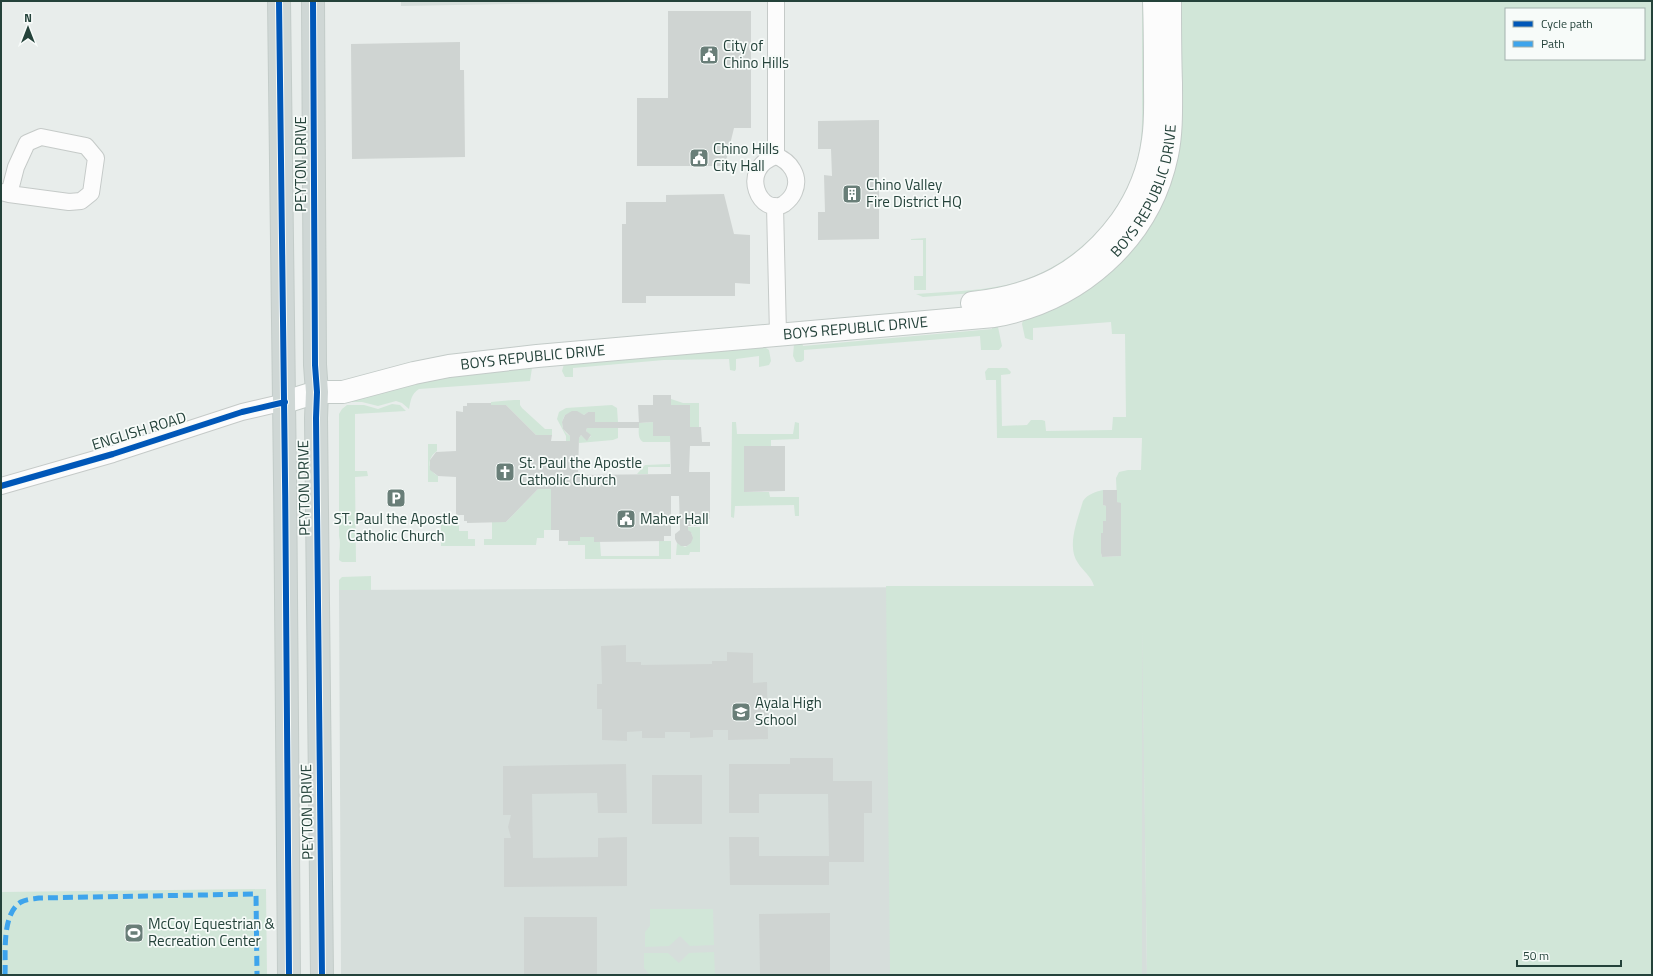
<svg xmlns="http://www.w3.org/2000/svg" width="1653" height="976" font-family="'Titillium Web',sans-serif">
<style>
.built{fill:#d6dedb}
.green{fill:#d1e6d8;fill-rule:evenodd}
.building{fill:#cfd4d2}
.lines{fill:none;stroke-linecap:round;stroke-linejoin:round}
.minor-casing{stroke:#c5cac8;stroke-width:18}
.secondary-casing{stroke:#c3cbc8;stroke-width:24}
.primary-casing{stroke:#c3ccc9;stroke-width:24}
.minor{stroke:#fcfcfc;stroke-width:16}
.secondary{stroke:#fcfcfc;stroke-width:22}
.primary{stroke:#cfd7d5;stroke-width:22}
.quiet{stroke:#3ea4ec;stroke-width:5;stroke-dasharray:10 5;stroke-linecap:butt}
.cycleway-casing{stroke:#f7fbf9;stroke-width:8}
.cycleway{stroke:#0057b8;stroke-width:6}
.labels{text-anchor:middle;stroke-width:3.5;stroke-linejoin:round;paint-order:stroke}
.poi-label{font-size:15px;fill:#24423a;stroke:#f7fbf9;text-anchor:start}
.street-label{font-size:15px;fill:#24423a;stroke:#f7fbf9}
</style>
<rect width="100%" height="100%" fill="#e8edeb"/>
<path class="built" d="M401,1H629V2L401,6Z
M1142,586L1147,975H341L339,590Z"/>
<path class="green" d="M1142,1H1145L1144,140L1132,183L1106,227L1070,260L1032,281L974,293L923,297L916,294C946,292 977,291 1006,285C1072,270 1129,214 1140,146C1143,127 1142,108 1142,89C1142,60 1142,30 1142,1Z
M1180,1H1652V975H1147L1142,630V975H890L886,586H1094C1091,576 1083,571 1078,563C1066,546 1078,519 1083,501C1088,494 1095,492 1103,490V505L1106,506V521H1103V533H1101V553L1102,557L1121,556V504L1117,502L1116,478L1119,472L1128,470H1141L1142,438H997L996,380H986L985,372L988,368H1007L1011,372L1010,374L1001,375L1002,426L1027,425L1031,420H1042L1045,421L1046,431L1112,430L1113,417H1126L1125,334H1112L1111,322L1033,328V340H1031L1025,338L1022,324L1023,320L1114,268ZM1506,9H1644V59H1506Z
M926,238V290H914V276H923V240H911V239Z
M992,325L998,327L1002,346L999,350H981L980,336L804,350V360L801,362H796L793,356L794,344L802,343L803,346L992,329Z
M763,346L769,350L771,361L769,365L759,367V356L736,359V369L735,371L730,370L729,359L664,360L573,368V377H565L562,371L564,364Z
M532,368L530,381L419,389C411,394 411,400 409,409L402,403L396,401L378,406L362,402H347L352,399L452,375Z
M671,399L683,403H699V427H690V405H671Z
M514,400H520V405L522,408L545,429H552V435H536L506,405H491V402Z
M392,404L400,405L406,411L355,414V471H367L368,476L355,477L356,562H342L339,560C339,552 341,543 339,536V414L342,409L347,405H364L378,409Z
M612,405L617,408L618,422H595L594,412H588L584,415L575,411L565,415C560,423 562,431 570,436V441H566V436L557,419L559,412L566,408Z
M653,422L670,436V442H643C637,438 639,430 639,423Z
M732,422H736L737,434H793L795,422L799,423V439L771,440V446L744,492H769L770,497H799V516H795L794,505L735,506L734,518L731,517Z
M587,428H618V438L613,440L579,443V438L581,435L587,440L591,436L586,431Z
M428,444H437V451C427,458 427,470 438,476V482H428Z
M670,464V467H648V474H637L645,465Z
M538,489H551V530H544V538H537L536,545H484V539H492V522H506Z
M441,515H459V531H468V539H475V546H441Z
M688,527H700V552H690L689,555H676L677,543L685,547C691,545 693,540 692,534L688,530Z
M580,537H594L600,542L601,556H659V541H671V559H585V545H568V541H580Z
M371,576V590H339V580L342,577Z
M266,889L267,975H1V892Z
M650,909H713L714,945L690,946L680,936L669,946L645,947V932L650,926Z
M714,952L715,975H650L644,968V953H668L679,963L689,953Z"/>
<path class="building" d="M668,11H751V128H734L725,165L719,166H637V98H668Z
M460,42V70H464L465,157L352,159L351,44Z
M879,120V239L818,240V212H825L824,175L832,176L831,149H818V121Z
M724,194L734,234L750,235V284L735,283V296H646V303H622V224H626V202H666V195Z
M653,395H671V405H690V427H701L702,442H710V446H690L689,472H710V519H698V526H688V530L691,532L693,538L691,543L687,546H681L677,543L675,539V534L680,530L679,496H671V536H664V541L594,542V537H580V541H559V530H551V489H538L506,522L467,523V521H464V515H456V477L438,476L430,470V460L436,452L456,451V411L463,412V406H467V403H491V405H506L536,435H552L551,441H570V436L563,429L562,422L565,415L572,411H577L584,415L588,412H595V422H639V428H587L586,431L591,435L587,441L581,435L579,438L578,475L671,474L670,436H653V422L639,423L638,405H653Z
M744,446H785V491L744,492Z
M1103,490H1117V502L1121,503V556L1102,557L1101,553V533H1103V521H1106V506L1103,505Z
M626,645V662H641V665L712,664V661H727V652L753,653V683L767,682L768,739L728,740V730H713V737L690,738V732H665V738H642V731L627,732V741L602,740V709H597V684H602L601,646Z
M790,758H833V781H872V813H864V862H829V885H730L729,837H759V856H829L828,794H759V813H729V764H790Z
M626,764L627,813H598L597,793L532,794L533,858L598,857V838L627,837V886L504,887V838H511L508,827L511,815H503V766Z
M652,775H702V824H652Z
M830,913V975H760L759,914Z
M524,917H597V975H524Z"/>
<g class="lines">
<defs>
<path id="minor" d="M776,156V1
M776,156C790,161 801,176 794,192C792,197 788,201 784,204C761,218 737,169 776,156Z
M1,192L9,194L69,202L81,201L91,193L96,158L86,146L41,137L27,143L16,167L9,194
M775,206L778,334
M1,486L113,454L242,412L285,402"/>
<g id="secondary">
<path d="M972,303C1036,296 1083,273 1121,221C1138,197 1149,170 1153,140C1156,121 1155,102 1155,83C1155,56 1155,28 1154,1"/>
<path id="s1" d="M285,402L317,392H343L414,373L449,366L537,356L994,316C1078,301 1149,241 1167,155C1172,131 1171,107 1171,83C1170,56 1170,28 1170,1"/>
</g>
<path id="primary" d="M279,1C284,326 287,650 289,975
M313,1L315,365L317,392L316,418L322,975"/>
</defs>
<use href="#minor" class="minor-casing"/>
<use href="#secondary" class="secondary-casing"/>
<use href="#primary" class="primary-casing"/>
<use href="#minor" class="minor"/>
<use href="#secondary" class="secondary"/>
<use href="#primary" class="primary"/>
<path class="quiet" d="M5,975C6,955 1,914 21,902C26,899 34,899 39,898L256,894L257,975"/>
<defs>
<path id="cycleway" d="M279,1C284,326 287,650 289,975
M313,1L315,365L317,392L316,418L322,975
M1,486L113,454L242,412L285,402"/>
</defs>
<use href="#cycleway" class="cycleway-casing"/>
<use href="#cycleway" class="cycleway"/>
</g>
<defs>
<symbol id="civic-square" viewBox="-11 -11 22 22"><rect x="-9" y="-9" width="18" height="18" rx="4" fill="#697e78" stroke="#f7fbf9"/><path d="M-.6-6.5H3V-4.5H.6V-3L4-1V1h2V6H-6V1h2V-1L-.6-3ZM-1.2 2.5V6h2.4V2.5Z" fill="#fff"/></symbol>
<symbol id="building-square" viewBox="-11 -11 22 22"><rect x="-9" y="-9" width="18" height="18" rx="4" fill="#697e78" stroke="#f7fbf9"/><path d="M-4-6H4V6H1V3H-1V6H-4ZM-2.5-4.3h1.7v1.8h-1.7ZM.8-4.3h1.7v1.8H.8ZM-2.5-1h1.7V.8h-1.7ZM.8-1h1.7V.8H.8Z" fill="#fff"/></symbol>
<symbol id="church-square" viewBox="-11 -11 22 22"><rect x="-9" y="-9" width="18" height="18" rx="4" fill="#697e78" stroke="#f7fbf9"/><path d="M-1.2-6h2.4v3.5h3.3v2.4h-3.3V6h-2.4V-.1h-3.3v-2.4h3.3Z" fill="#fff"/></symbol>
<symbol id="parking-square" viewBox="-11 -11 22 22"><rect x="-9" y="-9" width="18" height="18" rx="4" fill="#697e78" stroke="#f7fbf9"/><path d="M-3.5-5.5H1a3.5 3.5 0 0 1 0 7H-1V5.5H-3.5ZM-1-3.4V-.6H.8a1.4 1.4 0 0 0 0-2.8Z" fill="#fff"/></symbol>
<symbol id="school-square" viewBox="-11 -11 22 22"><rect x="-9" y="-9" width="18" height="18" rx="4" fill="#697e78" stroke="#f7fbf9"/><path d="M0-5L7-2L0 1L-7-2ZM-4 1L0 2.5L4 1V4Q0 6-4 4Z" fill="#fff"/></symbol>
<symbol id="stadium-square" viewBox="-11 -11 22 22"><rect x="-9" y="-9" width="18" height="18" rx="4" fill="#697e78" stroke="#f7fbf9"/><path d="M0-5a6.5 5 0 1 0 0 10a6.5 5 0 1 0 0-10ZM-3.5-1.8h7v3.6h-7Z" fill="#fff"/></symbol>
</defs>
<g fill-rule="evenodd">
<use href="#civic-square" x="698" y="44" width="22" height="22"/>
<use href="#civic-square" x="688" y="147" width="22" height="22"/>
<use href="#building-square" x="841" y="183" width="22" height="22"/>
<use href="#church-square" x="494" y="461" width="22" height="22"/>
<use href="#parking-square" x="385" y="487" width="22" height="22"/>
<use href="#civic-square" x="615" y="508" width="22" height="22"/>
<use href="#school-square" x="730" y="701" width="22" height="22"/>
<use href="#stadium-square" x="123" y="922" width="22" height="22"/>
</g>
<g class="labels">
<g class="poi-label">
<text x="723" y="51">City of<tspan x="723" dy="17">Chino Hills</tspan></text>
<text x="713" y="154">Chino Hills<tspan x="713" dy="17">City Hall</tspan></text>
<text x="866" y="190">Chino Valley<tspan x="866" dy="17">Fire District HQ</tspan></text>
<text x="519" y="468">St. Paul the Apostle<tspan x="519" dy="17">Catholic Church</tspan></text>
<text x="396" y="524" text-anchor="middle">ST. Paul the Apostle<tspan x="396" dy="17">Catholic Church</tspan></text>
<text x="640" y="524">Maher Hall</text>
<text x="755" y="708">Ayala High<tspan x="755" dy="17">School</tspan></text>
<text x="148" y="929">McCoy Equestrian &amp;<tspan x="148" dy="17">Recreation Center</tspan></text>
</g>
<g class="street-label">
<text transform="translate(301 164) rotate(-90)" y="5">PEYTON DRIVE</text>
<text dy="5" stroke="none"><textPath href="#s1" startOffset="925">BOYS REPUBLIC DRIVE</textPath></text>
<text dy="5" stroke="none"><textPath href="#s1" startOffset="577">BOYS REPUBLIC DRIVE</textPath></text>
<text dy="5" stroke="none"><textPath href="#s1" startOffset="253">BOYS REPUBLIC DRIVE</textPath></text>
<text transform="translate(139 431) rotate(-17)" y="5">ENGLISH ROAD</text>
<text transform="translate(304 488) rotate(-91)" y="5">PEYTON DRIVE</text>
<text transform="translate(307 812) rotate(-91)" y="5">PEYTON DRIVE</text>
</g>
</g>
<rect width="1653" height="976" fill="none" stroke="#24423a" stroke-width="4"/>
<rect x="1505" y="8" width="140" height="52" fill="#f7fbf9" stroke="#a3b1ad"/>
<rect x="1513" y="21" width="20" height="6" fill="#0057b8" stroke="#a3b1ad"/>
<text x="1541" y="28" font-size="12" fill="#24423a">Cycle path</text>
<rect x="1513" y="41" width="20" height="6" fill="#3ea4ec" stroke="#a3b1ad"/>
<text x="1541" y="48" font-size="12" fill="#24423a">Path</text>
<g transform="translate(28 28)" stroke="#f7fbf9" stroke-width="3" paint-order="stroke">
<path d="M0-3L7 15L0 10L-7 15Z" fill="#24423a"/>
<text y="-6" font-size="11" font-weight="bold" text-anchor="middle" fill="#24423a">N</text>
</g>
<path d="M1517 960v6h104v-6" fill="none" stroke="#24423a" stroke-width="2"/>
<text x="1523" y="960" font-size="12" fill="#24423a" stroke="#f7fbf9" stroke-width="3" paint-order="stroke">50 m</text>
</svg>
